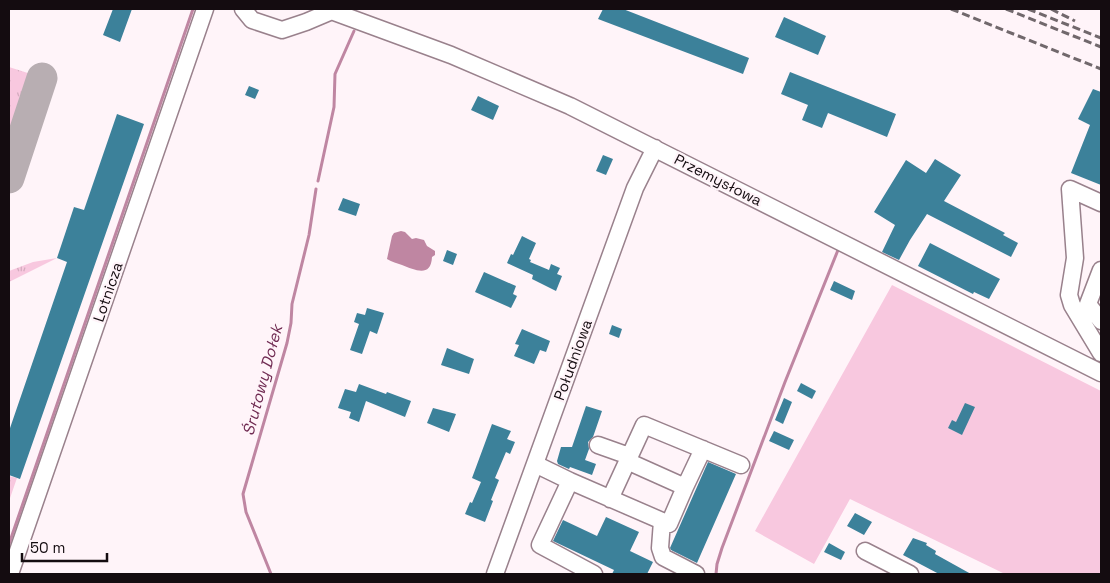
<svg xmlns="http://www.w3.org/2000/svg" width="1110" height="583" font-family="'Space Grotesk',sans-serif">
<style>
.grass{fill:url(#grass-tufts)}
.garden{fill:#f8c8df}
.water{fill:#bf86a2}
.lines{fill:none;stroke-linecap:round;stroke-linejoin:round}
.stream{stroke:#bf86a2;stroke-width:3}
.taxiway{stroke:#b8aeb2;stroke-width:31}
.building{fill:#3c819a}
.minor-casing{stroke:#99818c;stroke-width:19}
.minor{stroke:#fff;stroke-width:16}
.rail{stroke:#71686c;stroke-width:3;stroke-dasharray:8 4;stroke-linecap:butt}
.labels{text-anchor:middle;stroke-width:4.5;stroke-linejoin:round;paint-order:stroke}
.street-label{font-size:15px;fill:#140c10;stroke:#fff4f9}
.water-label{font-size:16px;font-style:italic;fill:#702b52;stroke:#fff4f9}
</style>
<defs>
<pattern id="grass-tufts" width="24" height="20" patternUnits="userSpaceOnUse" patternTransform="scale(1.25)"><rect width="24" height="20" fill="#f8c8df"/><path d="M3 7l-1-3M5 7V3M7 7l1-3M15 17l-1-3M17 17v-4M19 17l1-3" fill="none" stroke="#d4abbe"/></pattern>
</defs>
<rect width="100%" height="100%" fill="#fff4f9"/>
<path class="grass" d="M9,67L37,76L9,159Z
M57,258L9,282V271L33,262Z
M9,476L17,478L9,501Z"/>
<path class="garden" d="M892,285L1101,391V574H1005L850,499L814,564L755,531Z"/>
<path class="water" d="M401,231L405,232L412,239L416,238L424,240L427,246L435,251V255L432,257C431,278 415,270 402,265C397,263 392,262 387,259L392,236L394,233Z"/>
<g class="lines">
<path class="stream" d="M318,181L334,107L335,74L354,31
M9,544L193,9
M271,574L246,512L243,494L287,343L291,323L292,304L309,235L316,189
M716,574L717,564L722,548L785,382L838,250"/>
<path class="taxiway" d="M9,178L42,78"/>
</g>
<path class="building" d="M113,9H132L120,42L103,35Z
M603,9H623L749,58L743,74L598,19Z
M784,17L826,36L818,55L775,37Z
M790,72L896,114L887,137L828,113L822,128L802,120L808,105L781,94Z
M249,86L259,90L255,99L245,95Z
M1093,89L1101,92V185L1071,173L1090,125L1078,119Z
M478,96L499,106L493,120L471,110Z
M117,114L144,124L20,479L9,475V431L67,262L57,258L74,207L84,210Z
M603,155L613,159L606,175L596,171Z
M935,159L961,175L944,201L1005,233L1003,235L1018,243L1011,257L927,214L910,240L899,260L882,252L895,225L874,212L906,160L926,173Z
M343,198L360,204L356,216L338,210Z
M522,236L536,243L529,259L531,260L530,262L549,270L551,264L560,268L557,274L562,276L556,291L532,279L533,275L507,263L511,254L513,255Z
M930,243L1000,279L989,299L974,292L973,294L918,266Z
M447,250L457,254L453,265L443,261Z
M484,272L516,286L513,294L517,296L511,308L475,292Z
M834,281L855,291L852,300L830,290Z
M367,308L384,313L377,334L370,331L362,354L350,350L359,324L354,322L357,313L365,315Z
M612,325L622,329L619,338L609,334Z
M522,329L550,341L546,352L540,350L534,364L514,356L519,345L515,344Z
M447,348L474,359L469,374L441,365Z
M801,383L816,391L812,399L797,391Z
M359,384L386,394L387,392L411,401L405,417L366,401L359,422L349,418L351,412L338,408L345,389L356,392Z
M784,398L792,402L783,424L775,420Z
M965,403L975,407L962,435L948,428L952,420L956,422Z
M586,406L602,411L593,437L588,442L589,449L585,460L596,464L592,475L570,467L569,469L558,464L557,461L561,447H572Z
M433,408L456,414L449,432L427,423Z
M492,424L511,431L507,439L515,442L510,454L506,452L495,478L499,480L491,500L493,501L485,522L465,514L470,502L472,503L481,482L472,478Z
M774,431L794,440L789,450L769,441Z
M708,462L736,474L697,563L671,550L670,548Z
M855,513L872,522L864,535L847,526Z
M606,517L639,532L630,551L653,562L647,574H612L614,570L553,541L563,520L597,536Z
M913,538L927,543L926,545L936,551L935,554L971,574H939L903,555Z
M829,543L845,552L841,560L824,552Z"/>
<g class="lines">
<defs>
<path id="minor" d="M243,9L252,20L282,30L306,22L332,11
M326,9L451,55L570,106L1101,373
M1101,203L1070,189L1075,258L1069,295L1072,305L1101,353
M1101,270L1088,304L1101,321
M598,445L629,456
M535,464L570,481L669,524L685,487L627,461
M570,481L540,545L594,574
M685,487L703,449
M610,499L644,425L741,465
M662,521L660,548L663,557L696,574
M865,551L910,574
M10,574L205,9
M495,574L635,188L655,148"/>
</defs>
<use href="#minor" class="minor-casing"/>
<use href="#minor" class="minor"/>
<path class="rail" d="M951,9L1101,69
M1006,9L1101,47
M1028,9L1101,38
M1051,9L1075,21"/>
</g>
<g class="labels">
<g class="street-label">
<text transform="translate(718 180) rotate(27)" y="5">Przemysłowa</text>
<text transform="translate(108 292) rotate(-71)" y="5">Lotnicza</text>
<text transform="translate(573 360) rotate(-70)" y="5">Południowa</text>
</g>
<g class="water-label">
<text transform="translate(262 380) rotate(-75)" y="6">Śrutowy Dołek</text>
</g>
</g>
<rect width="1110" height="583" fill="none" stroke="#140c10" stroke-width="20"/>
<path d="M22 553v8h85v-8" fill="none" stroke="#140c10" stroke-width="2.5"/>
<text x="30" y="553" font-size="15" fill="#140c10" stroke="#fff4f9" stroke-width="4" paint-order="stroke">50 m</text>
</svg>
